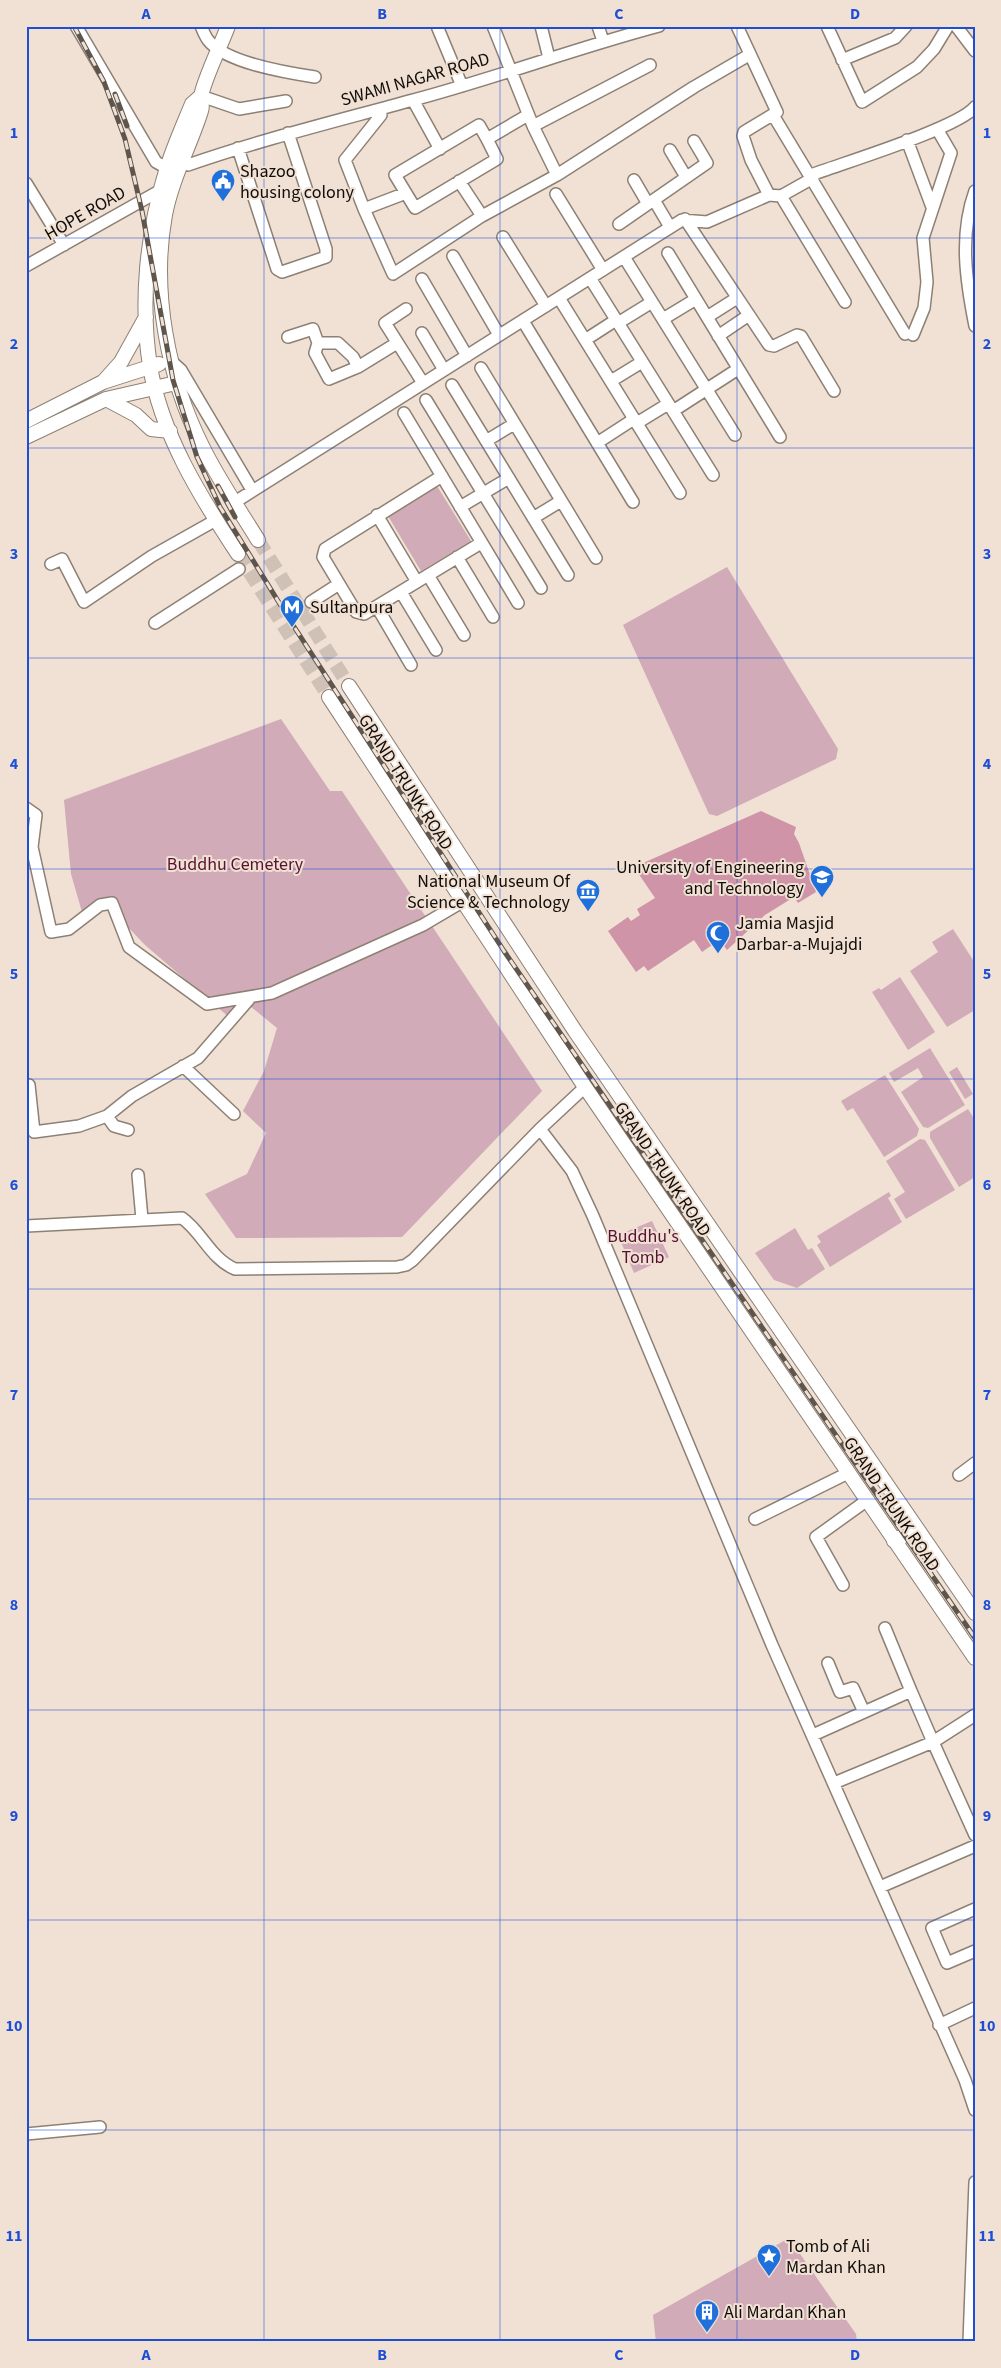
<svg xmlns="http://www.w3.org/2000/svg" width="1001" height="2368" font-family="'Source Sans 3',sans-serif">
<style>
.green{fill:#d1abb7}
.forest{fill:#cf94a7}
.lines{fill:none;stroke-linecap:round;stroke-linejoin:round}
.minor-tunnel{stroke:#cfc1b5;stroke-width:11;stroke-dasharray:11 5.5;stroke-linecap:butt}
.major-tunnel{stroke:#cfc1b5;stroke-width:14;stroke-dasharray:14 7;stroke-linecap:butt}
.minor-casing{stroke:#8d8074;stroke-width:14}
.major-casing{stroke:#8d8074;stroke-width:16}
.minor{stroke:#fff;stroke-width:11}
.major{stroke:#fff;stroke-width:14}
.rail-casing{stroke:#5e554d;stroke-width:5}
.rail{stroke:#f0e1d4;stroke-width:3;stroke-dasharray:9;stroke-linecap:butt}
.grid{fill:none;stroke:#1d4ed8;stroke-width:1;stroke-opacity:0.55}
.labels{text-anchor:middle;stroke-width:4;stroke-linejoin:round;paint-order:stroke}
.street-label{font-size:18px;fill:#120d08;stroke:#f0e1d4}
.poi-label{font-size:18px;fill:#120d08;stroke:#f0e1d4;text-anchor:start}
.park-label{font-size:18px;fill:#581131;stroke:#f0e1d4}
.neatline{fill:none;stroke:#1d4ed8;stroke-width:2}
.grid-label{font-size:16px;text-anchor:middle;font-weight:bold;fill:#1d4ed8}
</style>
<rect width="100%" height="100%" fill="#f0e1d4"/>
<path class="green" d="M437,486L471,541L421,571L388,516Z
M727,567L838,749L836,759L717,816L709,814L623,625Z
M281,719L330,791H342L542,1091L402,1237L236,1238L205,1194L247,1174L266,1133L243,1111L264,1071L277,1028L245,1002L230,1018L145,945L107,905L84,919L71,874L64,800Z
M953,929L975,963V1010L947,1027L910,971L938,952L932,942Z
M900,977L935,1032L908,1050L872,992L879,988L881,990Z
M930,1048L965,1105L928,1128L923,1127L901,1092L923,1077L918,1068L894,1082L889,1073Z
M957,1067L973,1094L965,1099L949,1072Z
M885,1075L919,1129L917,1136L884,1157L853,1108L847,1111L841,1101Z
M968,1109L975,1120V1177L959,1187L930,1138V1132Z
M920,1139L925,1140L955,1190L906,1219L894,1199L905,1192L886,1161Z
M889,1192L891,1196L888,1198L902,1222L830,1267L817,1245L821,1242L817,1236Z
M652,1221L669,1257L634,1273L618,1235Z
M795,1228L808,1250L812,1248L825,1269L797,1288L774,1280L755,1253Z
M789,2238L856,2334L857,2342H656L653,2315Z"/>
<path class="forest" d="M761,811L796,827L794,834L799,843L816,892L798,903L794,897L765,915L727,950L724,946L715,949L712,945L702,952L694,940L648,971L644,966L636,972L608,931L628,917L631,921L640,915L637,909L655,898L634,867Z"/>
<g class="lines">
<path class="minor-tunnel" d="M300,609L311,602"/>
<path class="major-tunnel" d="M258,540L349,686
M238,554L329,697"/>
<defs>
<path id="minor" d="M76,26L156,162L167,168
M201,26C203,31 205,36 208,40C225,63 288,73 315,77
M437,26L462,86
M493,26L533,126L557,175
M541,26L549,58
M598,26L603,41
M737,26L777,112L744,132L743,136L751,160L769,195
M827,26L862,102L917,67L934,49L948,26
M956,26L975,51
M842,60L895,38L906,26
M201,96L239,109L286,101
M413,100L440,149
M380,109L381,115L345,160L364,209L393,274L482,216L557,175L694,87L749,55
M773,115L905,334
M533,126L650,65
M487,139L497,159L415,208L395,175L479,125L487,139L528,115
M907,140L932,207
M238,148L277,269L282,272L326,257V249L288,133
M670,150L686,177
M181,162L188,165C263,139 337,121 413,100C496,78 576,48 659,26
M811,175C843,163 958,128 975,107
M634,180L648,204
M459,181L482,216
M26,183L64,245
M975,191C959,235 966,281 975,326
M556,194L603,270
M781,196L813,178
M654,200L670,227
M364,209L406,193
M685,219L769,345L774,346L797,335L801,336L834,391
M619,224L707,163L694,141
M503,237L546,306
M668,253L780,437
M453,256L499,335
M624,257L735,435
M26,266L161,190
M590,278L713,475
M422,279L467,356
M559,298L680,493
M406,309L385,323L423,383
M707,317L737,298
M663,319L696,299
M523,321L633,502
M618,323L652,302
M422,333L444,370
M913,335L924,308L927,282L923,238L951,153L937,129
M718,336L749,315
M288,337L313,329L318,343H338L353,357L358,367L397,343
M585,340L616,320
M318,343L315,353L329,379L358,367
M171,361L181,370L252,490
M481,368L596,558
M611,381L642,362
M452,385L568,575
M426,400L541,588
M673,411L738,369
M404,413L518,603
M637,423L668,404
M486,441L514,424
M597,443L634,419
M442,476L325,549L323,557L356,612L364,614L481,543
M235,502L682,220L707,222L769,195L781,196L845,302
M460,507L509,478
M377,515L417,582
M533,518L561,501
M457,557L493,617
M51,564L62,559L84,602L152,556L216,520
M428,575L464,635
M401,592L436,650
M311,602L339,584
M377,607L411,665
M155,623L239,569
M26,808L36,815L32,847L51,932L69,929L100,905L112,903L129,947L207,1004L272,993L423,925L462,902
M183,1066L234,1114
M29,1085L34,1132L79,1126L107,1116L132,1096L198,1058L251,997
M585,1087L540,1129L572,1171L593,1216L772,1645L965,2080L975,2110
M107,1116L114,1126L128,1130
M138,1175L142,1219
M26,1226L182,1218C202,1232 211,1259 235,1269L397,1267L406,1265L413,1260L540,1129
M959,1475L975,1463
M755,1519L848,1473
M843,1585L816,1537L866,1501
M885,1628L911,1691
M828,1663L840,1692L853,1688L864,1712
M975,1715L933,1742L975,1835
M813,1735L911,1691L933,1742L834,1783
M880,1887L975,1846
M975,1909L932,1928L947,1963L975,1951
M939,2025L975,2008
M26,2134L100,2127
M969,2342L975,2182"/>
<path id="major" d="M228,26C222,43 203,81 201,97C201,102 203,106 201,111C190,146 172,178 165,215C151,291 168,378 202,446C218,479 239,509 258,540
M201,96L192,104C183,126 173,148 166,171C147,233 140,302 150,366C161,434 201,498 238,554
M104,381L121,362L146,317
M106,399L136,415L151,429L170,431
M26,421L103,382L159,364
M26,437L106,399L176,383
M349,686L575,1031L975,1613
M329,697L585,1087L975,1658
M894,1541L916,1529"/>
</defs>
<use href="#minor" class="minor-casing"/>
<use href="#major" class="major-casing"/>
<use href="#minor" class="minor"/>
<use href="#major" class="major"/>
<defs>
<path id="rail" d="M74,26L104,82L125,139L142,211L173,380L197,457L220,507L291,622L504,951L975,1638
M115,94L127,126
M218,486L235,517"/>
</defs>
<use href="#rail" class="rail-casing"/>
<use href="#rail" class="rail"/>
</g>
<path class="grid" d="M264,26V2342M500,26V2342M737,26V2342M26,238H975M26,448H975M26,658H975M26,869H975M26,1079H975M26,1289H975M26,1499H975M26,1710H975M26,1920H975M26,2130H975"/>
<defs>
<symbol id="civic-pin" viewBox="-11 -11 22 30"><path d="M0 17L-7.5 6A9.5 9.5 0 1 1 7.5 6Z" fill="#1f70db" stroke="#f0e1d4"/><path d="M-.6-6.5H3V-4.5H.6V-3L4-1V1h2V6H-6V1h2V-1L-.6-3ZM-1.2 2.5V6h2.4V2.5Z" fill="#fff"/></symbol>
<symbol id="metro-pin" viewBox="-11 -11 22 30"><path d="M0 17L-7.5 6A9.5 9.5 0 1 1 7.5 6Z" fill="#1f70db" stroke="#f0e1d4"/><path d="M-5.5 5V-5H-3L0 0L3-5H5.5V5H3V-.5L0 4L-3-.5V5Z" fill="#fff"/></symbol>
<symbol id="university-pin" viewBox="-11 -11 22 30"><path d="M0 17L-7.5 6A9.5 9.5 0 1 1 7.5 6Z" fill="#1f70db" stroke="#f0e1d4"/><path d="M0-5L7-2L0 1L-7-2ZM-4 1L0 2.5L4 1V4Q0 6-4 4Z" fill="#fff"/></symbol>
<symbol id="museum-pin" viewBox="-11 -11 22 30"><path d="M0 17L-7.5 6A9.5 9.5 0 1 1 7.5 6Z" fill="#1f70db" stroke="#f0e1d4"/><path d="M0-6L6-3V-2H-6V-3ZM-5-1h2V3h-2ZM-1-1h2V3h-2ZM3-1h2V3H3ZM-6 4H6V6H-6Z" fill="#fff"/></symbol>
<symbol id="mosque-pin" viewBox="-11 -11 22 30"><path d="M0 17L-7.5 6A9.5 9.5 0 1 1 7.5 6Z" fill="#1f70db" stroke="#f0e1d4"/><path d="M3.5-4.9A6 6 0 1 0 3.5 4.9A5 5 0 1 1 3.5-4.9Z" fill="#fff"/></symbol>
<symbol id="sight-pin" viewBox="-11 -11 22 30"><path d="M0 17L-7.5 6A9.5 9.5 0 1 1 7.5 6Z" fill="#1f70db" stroke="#f0e1d4"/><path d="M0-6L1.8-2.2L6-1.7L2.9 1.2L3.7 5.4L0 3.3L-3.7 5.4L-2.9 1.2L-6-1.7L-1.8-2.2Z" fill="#fff"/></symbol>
<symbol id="building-pin" viewBox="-11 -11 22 30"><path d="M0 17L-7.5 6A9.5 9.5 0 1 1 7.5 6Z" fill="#1f70db" stroke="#f0e1d4"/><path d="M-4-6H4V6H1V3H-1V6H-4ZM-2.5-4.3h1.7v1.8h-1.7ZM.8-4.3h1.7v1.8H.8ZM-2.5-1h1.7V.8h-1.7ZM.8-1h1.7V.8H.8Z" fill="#fff"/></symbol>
</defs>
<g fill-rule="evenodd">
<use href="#civic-pin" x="209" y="167" width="28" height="38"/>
<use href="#metro-pin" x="278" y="593" width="28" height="38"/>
<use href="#university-pin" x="808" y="863" width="28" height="38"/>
<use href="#museum-pin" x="574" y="877" width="28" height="38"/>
<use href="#mosque-pin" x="704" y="919" width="28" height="38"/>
<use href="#sight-pin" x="755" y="2242" width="28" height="38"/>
<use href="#building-pin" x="693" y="2298" width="28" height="38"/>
</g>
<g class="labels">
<g class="street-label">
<text transform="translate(415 79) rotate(-16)" y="6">SWAMI NAGAR ROAD</text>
<text transform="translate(85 213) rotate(-30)" y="6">HOPE ROAD</text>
<text transform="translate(406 782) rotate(57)" y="6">GRAND TRUNK ROAD</text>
<text transform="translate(663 1169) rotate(56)" y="6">GRAND TRUNK ROAD</text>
<text transform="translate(892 1504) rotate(56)" y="6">GRAND TRUNK ROAD</text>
</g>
<g class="poi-label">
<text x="240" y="177">Shazoo<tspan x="240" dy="21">housing colony</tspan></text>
<text x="310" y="613">Sultanpura</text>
<text x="804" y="873" text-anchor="end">University of Engineering<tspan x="804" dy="21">and Technology</tspan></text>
<text x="570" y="887" text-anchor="end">National Museum Of<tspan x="570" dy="21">Science &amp; Technology</tspan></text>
<text x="736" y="929">Jamia Masjid<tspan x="736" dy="21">Darbar-a-Mujajdi</tspan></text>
<text x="786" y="2252">Tomb of Ali<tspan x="786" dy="21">Mardan Khan</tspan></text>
<text x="724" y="2318">Ali Mardan Khan</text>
</g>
<g class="park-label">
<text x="235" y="870">Buddhu Cemetery</text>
<text x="643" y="1242">Buddhu's<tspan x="643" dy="21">Tomb</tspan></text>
</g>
</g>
<rect width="1001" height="2368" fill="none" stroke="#f0e1d4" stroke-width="55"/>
<rect x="28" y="28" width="946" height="2312" class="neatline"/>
<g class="grid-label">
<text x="146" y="19">A</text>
<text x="382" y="19">B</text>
<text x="619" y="19">C</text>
<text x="855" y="19">D</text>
<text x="14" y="138">1</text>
<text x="987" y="138">1</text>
<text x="14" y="349">2</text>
<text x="987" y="349">2</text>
<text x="14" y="559">3</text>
<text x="987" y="559">3</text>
<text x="14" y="769">4</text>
<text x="987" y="769">4</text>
<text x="14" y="979">5</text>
<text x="987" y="979">5</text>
<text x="14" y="1190">6</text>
<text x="987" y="1190">6</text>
<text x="14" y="1400">7</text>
<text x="987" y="1400">7</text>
<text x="14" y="1610">8</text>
<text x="987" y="1610">8</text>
<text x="14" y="1821">9</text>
<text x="987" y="1821">9</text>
<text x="14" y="2031">10</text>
<text x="987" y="2031">10</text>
<text x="14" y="2241">11</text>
<text x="987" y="2241">11</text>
<text x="146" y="2360">A</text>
<text x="382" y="2360">B</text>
<text x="619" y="2360">C</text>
<text x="855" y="2360">D</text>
</g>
</svg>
